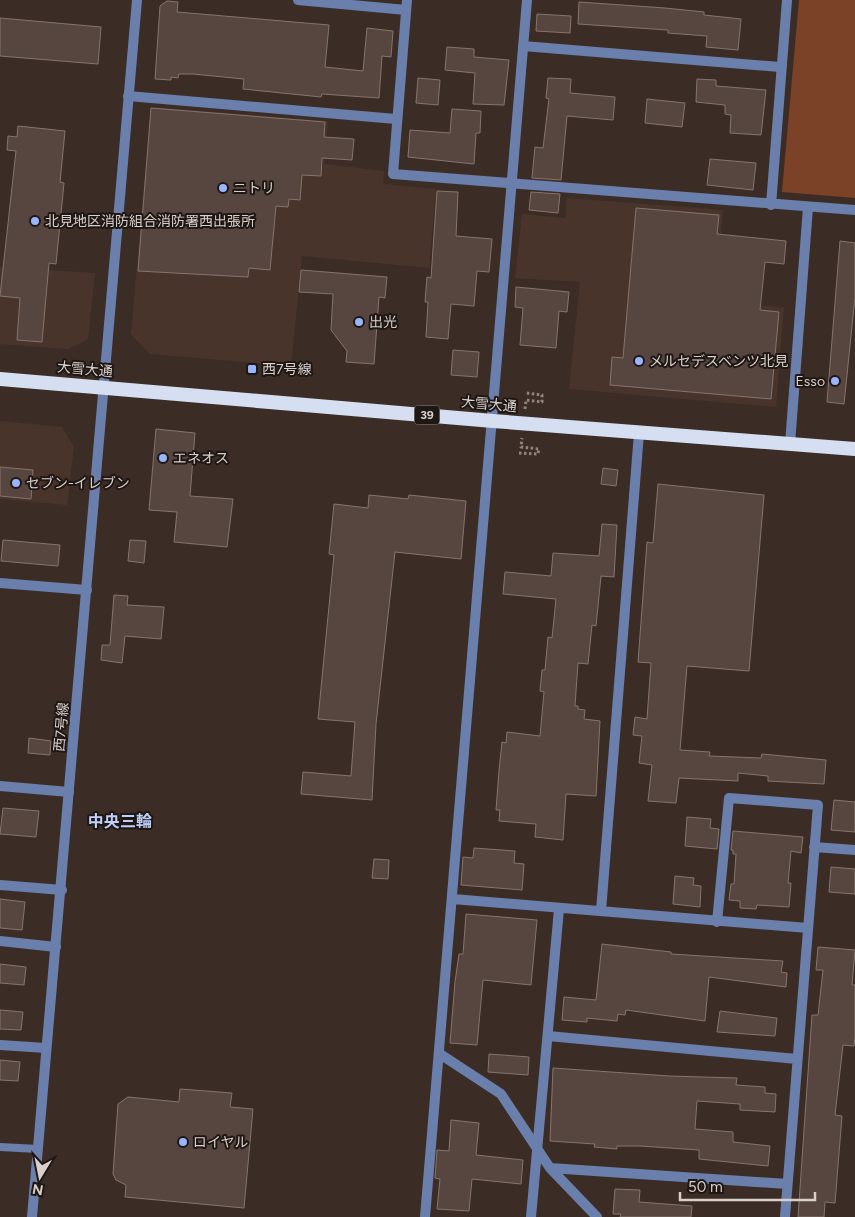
<svg xmlns="http://www.w3.org/2000/svg" width="855" height="1217" font-family="Figtree,'Noto Sans JP',sans-serif">
<style>
.built{fill:#49342b}
.green{fill:#7c4227}
.building{fill:#56463f;stroke:#86756d}
.lines{fill:none;stroke-linecap:round;stroke-linejoin:round}
.path{stroke:#918580;stroke-width:3;stroke-dasharray:2.5 2.5;stroke-linecap:butt}
.service{stroke:#6b7fad;stroke-width:8}
.minor{stroke:#6b7fad;stroke-width:10}
.tertiary{stroke:#6b7fad;stroke-width:10}
.trunk{stroke:#d6def2;stroke-width:14}
.poi-dot{fill:#98b5fd;stroke:#1e1714;stroke-width:2}
.labels{text-anchor:middle;stroke-width:4;stroke-linejoin:round;paint-order:stroke}
.shield{fill:#1e1714;stroke:#a19894;stroke-width:1}
.shield-label{font-size:12px;font-weight:bold;fill:#d9cfcb}
.poi-label{font-size:14px;fill:#d9cfcb;stroke:#1e1714;text-anchor:start}
.street-label{font-size:14px;fill:#d9cfcb;stroke:#1e1714}
.quarter-label{font-size:16px;font-weight:bold;fill:#bed0f9;stroke:#1e1714}
</style>
<rect width="100%" height="100%" fill="#3b2d26"/>
<path class="built" d="M151,107L328,121L324,164L384,171L383,184L436,189L429,268L302,256L291,366L150,354L131,334Z
M567,198L723,210L715,303L784,307L776,407L569,389L580,282L515,278L522,214L565,218Z
M0,267L95,273L88,339L68,349L0,344Z
M0,421L62,427L74,447L67,505L0,499Z"/>
<path class="green" d="M799,0H855V198L782,192Z"/>
<path class="building" d="M167,1L178,2L177,12L329,25L325,67L363,71L367,28L393,31L391,57L382,56L379,98L322,94L321,97L243,89L244,79L193,74H179L178,78L171,77V80L155,79L160,6Z
M579,2L665,8L704,12V15L741,19L738,50L706,47L707,36L668,33V30L578,24Z
M537,14L571,16L570,33L536,31Z
M0,18L101,27L98,64L0,56Z
M447,47L474,49V57L509,60L504,105L473,104L475,73L445,70Z
M418,78L440,80L438,105L416,103Z
M548,78L571,79L570,93L615,97L613,120L567,116L561,180L532,178L535,147L543,148L549,99L546,98Z
M697,79L716,80V86L766,90L761,135L730,133L731,115L725,114V105L696,102Z
M647,99L685,103L682,127L645,123Z
M151,108L325,122L324,137L354,139L352,160L322,158L321,176L302,175L300,200L289,199L288,207L276,206L270,270L249,268L248,277L138,271Z
M452,109L481,111L480,133H476L474,164L408,157L410,130L450,133Z
M18,126L65,131L60,182L64,183L56,264L49,263L42,342L17,340L20,298L0,296L16,151L7,150L8,136L17,137Z
M710,159L756,163L753,190L707,185Z
M437,191L458,192L456,236L492,239L489,272L477,271L474,306L451,304L448,339L426,337L428,302H425L427,277L431,278Z
M531,192L560,194L558,213L529,210Z
M636,208L719,215L717,234L786,241L784,264L765,262L760,310L779,312L771,399L610,385L612,357L623,358Z
M840,241L855,243V297L844,404L827,402Z
M301,270L387,277L385,298L379,297L374,364L346,362L347,351L331,330L333,294L299,292Z
M516,287L569,292L567,312L559,311L556,348L520,345L523,308L515,307Z
M453,350L479,352L477,377L451,375Z
M156,429L195,433L190,496L233,499L227,547L174,542L177,512L149,510Z
M0,467L33,470L31,499L0,496Z
M603,468L618,470L616,486L601,484Z
M658,484L764,495L749,671L687,666L680,750L710,752L709,756L761,758L762,754L826,760L824,784L768,781V776L738,773V781L679,778L676,803L648,801L652,765L639,763L642,736L633,735L635,717L647,719L651,663L638,662L647,542L653,543Z
M369,495L408,499L409,495L466,501L461,559L395,552L376,724L372,800L301,794L303,772L351,776L355,722L318,719L334,555L329,554L334,504L368,508Z
M602,524L617,525L614,577L601,576L596,626L592,625L588,664L578,663L575,706H578V709L585,710L584,719L600,721L596,796L566,794L563,840L535,837L536,824L499,821L500,810H496L499,771L502,742L506,743L507,732L540,736L544,692L540,691L542,670H545L548,637L552,638L556,599L503,594L505,572L551,576L553,553L599,556Z
M3,540L60,545L58,566L1,561Z
M130,540L146,541L144,563L128,561Z
M114,595L128,596L127,605L164,607L161,639L125,636L122,663L101,660L102,645H110Z
M29,738L51,741L50,755L28,753Z
M834,800L855,802V832L831,830Z
M3,808L39,811L36,837L0,834Z
M687,817L711,819L710,828L719,829L717,849L685,846Z
M733,831L803,837L801,853L791,851L788,883H791L789,907L757,905L756,909L740,908V901L729,900L731,884H734L736,854H733V850H731Z
M474,848L515,851L514,863L524,864L522,890L461,885L463,857L473,858Z
M374,859L389,860L388,879L372,878Z
M831,867L855,869V894L829,892Z
M675,876L694,878L693,885L701,886L700,907L673,904Z
M0,899L25,902L22,930L0,928Z
M466,914L537,920L531,985L483,980L477,1045L450,1043L455,982L459,954H463Z
M602,944L671,952V954L783,961L781,972L787,973L786,987L709,977L705,1021L626,1010L625,1015L618,1014L617,1021L587,1018V1022L562,1020L564,997L596,1000Z
M818,947L855,950L852,985H855V1037L854,1046L843,1045L835,1115L842,1116L835,1203L825,1202L824,1217H798L812,1015H818L823,970H816Z
M0,964L26,967L24,985L0,983Z
M0,1010L23,1012L21,1030L0,1029Z
M720,1011L777,1018L775,1036L717,1032Z
M489,1054L529,1057L528,1075L488,1072Z
M0,1060L20,1062L18,1081L0,1080Z
M553,1068L669,1076L737,1078L736,1085L765,1087V1093L776,1094L775,1112L740,1110V1104L697,1101L695,1129L733,1132V1142L770,1146L768,1166L699,1159V1150L640,1146H617V1149L594,1147L595,1144L550,1141Z
M180,1089L232,1093L230,1107L253,1109L244,1208L125,1197L126,1185L116,1180L113,1174L118,1104L128,1097L179,1102Z
M451,1120L479,1123L476,1155L523,1160L521,1184L472,1179L469,1211L437,1209L440,1179L435,1178L437,1150L449,1151Z
M615,1189L640,1190L639,1202L692,1206L691,1217H620L621,1214H613Z"/>
<g class="lines">
<path class="path" d="M525,409L526,400L542,402V395L526,393
M519,453L538,454L539,449L521,447L522,438"/>
<path class="service" d="M0,1147L38,1149"/>
<path class="minor" d="M298,0L406,10
M407,0L393,174L855,210
M523,46L780,67
M128,96L396,119
M771,205L787,0
M790,444L808,207
M0,583L87,590
M0,786L69,792
M814,847L855,850
M0,885L62,890
M453,899L808,928
M601,911L639,433
M717,922L729,798L818,805L785,1217
M0,941L56,947
M548,1036L797,1059
M0,1045L46,1048
M440,1054L501,1094L550,1168L597,1217
M550,1168L787,1184
M425,1217L527,0
M531,1217L559,909"/>
<path class="tertiary" d="M32,1217L137,0"/>
<path class="trunk" d="M0,379L493,421L855,449"/>
</g>
<g class="poi-dot">
<circle cx="223" cy="188" r="5"/>
<circle cx="35" cy="221" r="5"/>
<circle cx="359" cy="322" r="5"/>
<circle cx="639" cy="361" r="5"/>
<rect x="247" y="364" width="10" height="10" rx="2.5"/>
<circle cx="835" cy="381" r="5"/>
<circle cx="163" cy="458" r="5"/>
<circle cx="16" cy="483" r="5"/>
<circle cx="183" cy="1142" r="5"/>
</g>
<g class="labels">
<rect class="shield" x="414.5" y="405.5" width="25" height="19" rx="4"/>
<g class="shield-label">
<text x="427" y="419">39</text>
</g>
<g class="poi-label">
<text x="233" y="193">ニトリ</text>
<text x="45" y="226">北見地区消防組合消防署西出張所</text>
<text x="369" y="327">出光</text>
<text x="649" y="366">メルセデスベンツ北見</text>
<text x="262" y="374">西7号線</text>
<text x="825" y="386" text-anchor="end">Esso</text>
<text x="173" y="463">エネオス</text>
<text x="26" y="488">セブン-イレブン</text>
<text x="193" y="1147">ロイヤル</text>
</g>
<g class="street-label">
<text transform="translate(85 369) rotate(5)" y="5">大雪大通</text>
<text transform="translate(489 404) rotate(5)" y="5">大雪大通</text>
<text transform="translate(61 727) rotate(-85)" y="5">西7号線</text>
</g>
<g class="quarter-label">
<text x="120" y="827">中央三輪</text>
</g>
</g>
<g transform="translate(40 1177) rotate(190)" stroke="#1e1714" stroke-width="4" paint-order="stroke">
<path d="M0-4L9 19L0 12L-9 19Z" fill="#d9cfcb"/>
<text y="-8" font-size="14" font-weight="bold" text-anchor="middle" fill="#d9cfcb">N</text>
</g>
<path d="M680 1192v8h135v-8" fill="none" stroke="#d9cfcb" stroke-width="2.5"/>
<text x="688" y="1192" font-size="15" fill="#d9cfcb" stroke="#1e1714" stroke-width="4" paint-order="stroke">50 m</text>
</svg>
